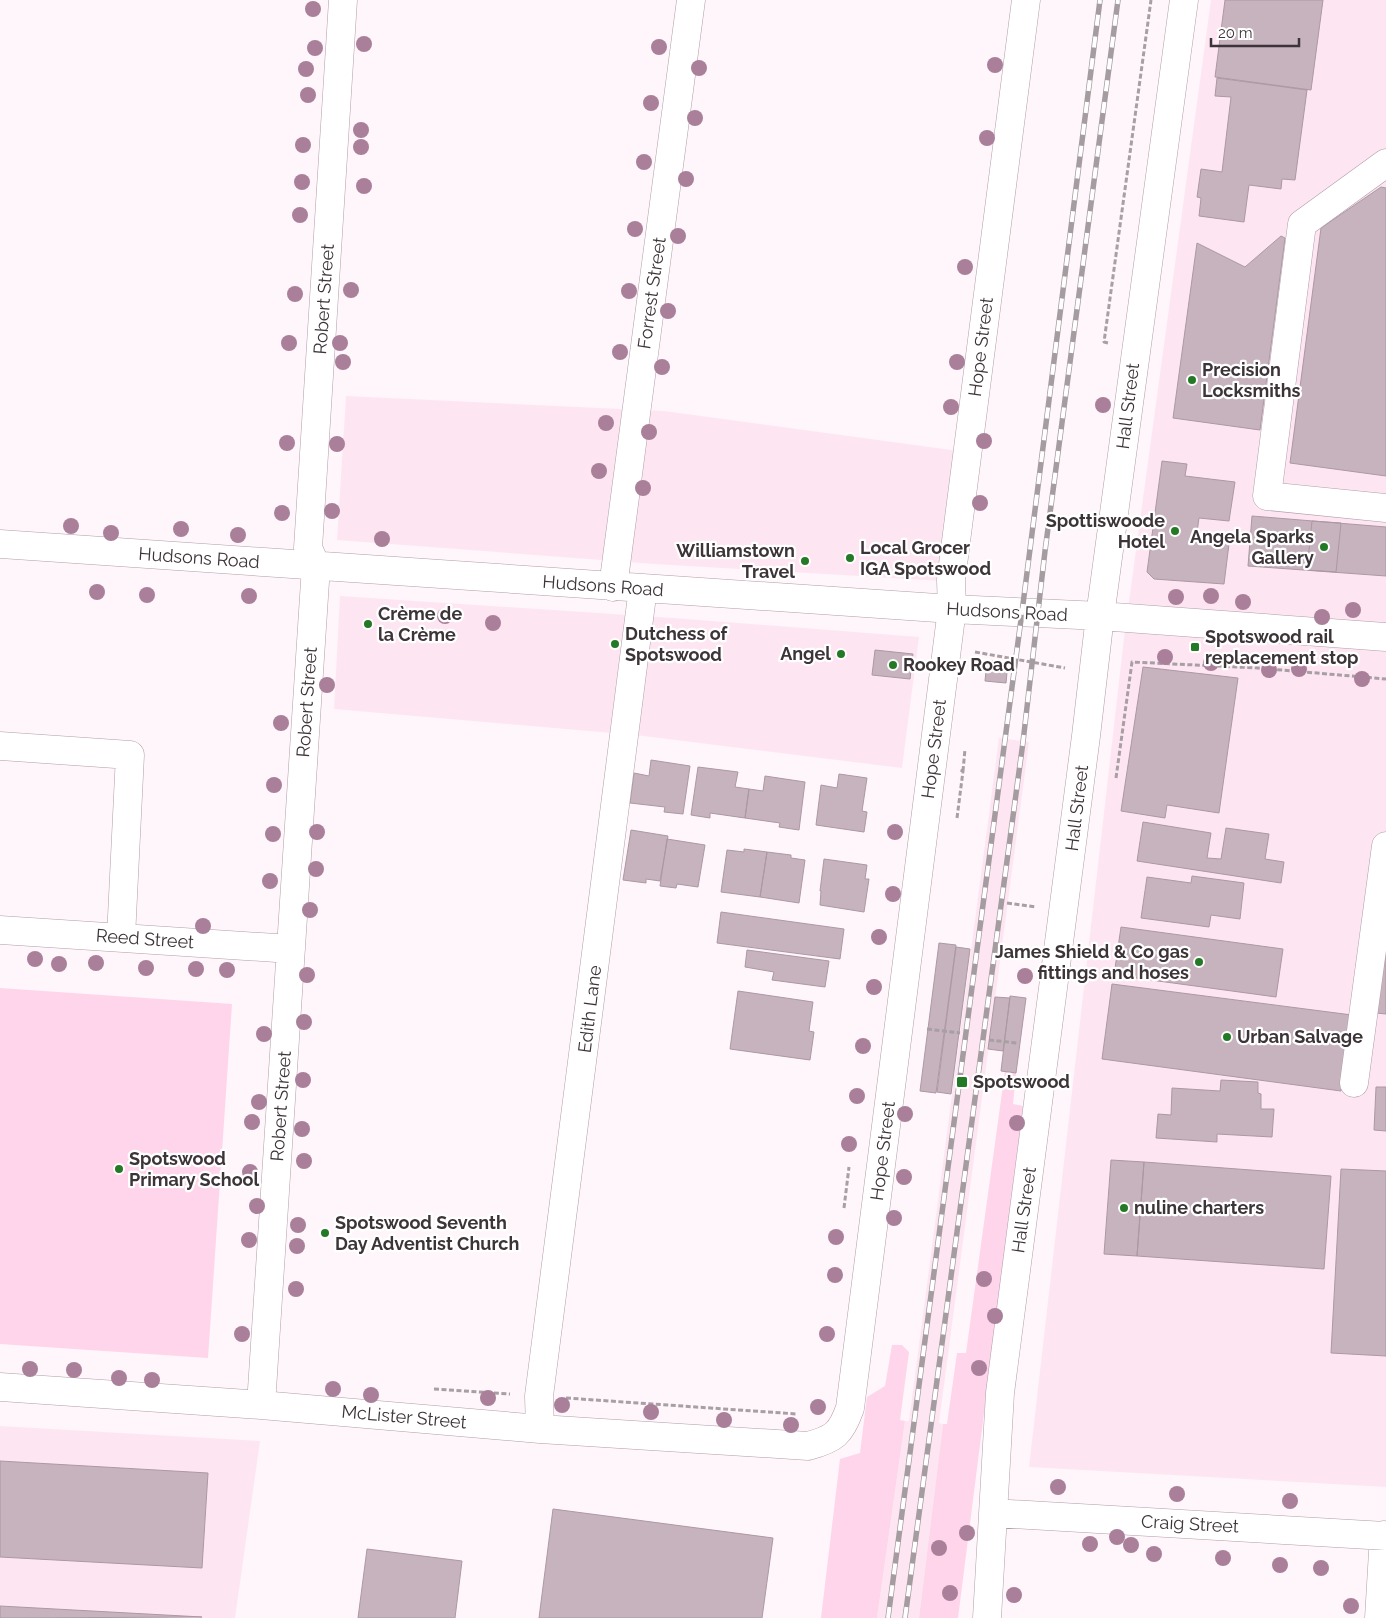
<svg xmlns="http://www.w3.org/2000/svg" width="1386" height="1618" font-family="Raleway,sans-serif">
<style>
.built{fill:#fde6f2}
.green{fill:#fed5eb}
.building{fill:#c7b3be;stroke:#ac98a3}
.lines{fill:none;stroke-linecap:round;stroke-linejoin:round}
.minor-casing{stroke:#b19da8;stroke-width:29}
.path{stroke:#a79fa3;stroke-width:3;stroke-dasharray:5 2.5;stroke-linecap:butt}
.minor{stroke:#fff;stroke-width:28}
.rail-casing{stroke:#a49ca0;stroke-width:5.5}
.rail{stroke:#fff;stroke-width:4;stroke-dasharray:11;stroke-linecap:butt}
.tree{fill:#a97f99}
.poi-dot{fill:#237925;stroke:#fff;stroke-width:2}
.labels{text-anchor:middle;stroke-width:4.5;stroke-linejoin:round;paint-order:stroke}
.street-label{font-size:18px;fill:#3c3438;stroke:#fff}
.poi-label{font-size:18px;font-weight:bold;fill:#3c3438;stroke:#fff;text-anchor:start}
</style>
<rect width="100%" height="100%" fill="#fef6fa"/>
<path class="built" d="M1211,0H1386V1487L1029,1467L1124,638Z
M346,396L664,411L959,451L943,581L654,564L337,540Z
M340,596L673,618L919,637L902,768L635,735L334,709Z
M999,738L1029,742L939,1423L943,1424L919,1618H877L905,1421H909Z
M0,1426L260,1441L235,1618H0Z"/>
<path class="green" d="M0,988L232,1004L208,1358L0,1344Z
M1005,1071L1016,1073L1013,1104L1023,1106L958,1618H919L943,1424H947L957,1353H966Z
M892,1345H902L909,1352L900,1420L905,1421L877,1618H821L840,1459L860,1453L867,1397L885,1386Z"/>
<path class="building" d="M1225,0H1323L1311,90L1215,77Z
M1217,78L1307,90L1295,180L1282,179L1281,189L1249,185L1244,222L1199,216L1201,198L1197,197L1201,169L1222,172L1231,97L1215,96Z
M1381,187L1386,188V476L1290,463L1321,228Z
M1281,236L1285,238L1260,430L1173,418L1197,243L1245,267Z
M1162,461L1187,464L1185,476L1235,482L1229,521L1199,518L1196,540L1229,544L1224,584L1154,579L1147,572Z
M1252,516L1386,527V576L1248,566Z
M1312,521L1341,523L1336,572L1307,570Z
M875,650L913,654L910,679L872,675Z
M987,660L1008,662L1006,683L985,681Z
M1143,667L1238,678L1219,813L1167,805L1165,818L1121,811Z
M651,760L690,766L683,814L664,812L665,807L630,803L634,773L649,776Z
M698,767L738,772L735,787L749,789L745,818L710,813V818L691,815Z
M839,774L867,778L862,811L867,812L864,832L816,825L821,785L837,788Z
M765,776L805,782L799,830L779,827L780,823L745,818L749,789L763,791Z
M1143,822L1211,833L1207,858L1221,859L1226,828L1269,834L1265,859L1284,862L1281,883L1137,861Z
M631,830L668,836L660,881L646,879V883L623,880Z
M667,839L705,845L698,887L677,884L676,888L660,886Z
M744,849L767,852L760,897L721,892L727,850L744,852Z
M767,852L791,855V858L805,860L799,903L760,897Z
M824,859L867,865L865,879H869L864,912L820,905L821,891H820Z
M1192,876L1244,883L1240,919L1211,915L1209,927L1141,918L1147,877L1191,883Z
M721,912L844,929L840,959L717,943Z
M1121,927L1283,949L1276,997L1114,975Z
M1386,937V1014L1376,1013Z
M939,943L956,945L936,1093L920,1091Z
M956,947L970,949L951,1094L937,1092Z
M747,950L829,961L825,987L772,980L774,972L745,967Z
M1112,984L1352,1015L1341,1091L1102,1059Z
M738,991L813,1002L809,1031L814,1032L810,1060L730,1049Z
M1010,996L1026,998L1016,1073L1001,1071Z
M995,997L1010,998L1003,1051L988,1049Z
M1221,1080L1258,1082V1093L1261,1094V1109H1274L1272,1137L1217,1134V1142L1156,1138L1158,1114L1171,1115L1172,1088L1220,1091Z
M1376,1087H1386V1131L1374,1130Z
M1111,1160L1144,1162L1137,1256L1104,1254Z
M1144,1162L1331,1176L1324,1269L1137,1256Z
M1341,1169L1386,1171V1356L1331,1353Z
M0,1461L208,1473L202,1568L0,1557Z
M553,1509L773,1538L762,1618H539Z
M367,1549L462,1561L455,1618H358Z
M0,1606L202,1617L0,1618Z"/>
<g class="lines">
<defs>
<path id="minor" d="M1386,163L1302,224L1267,496L1386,508
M0,544L952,609L1100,616L1386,637
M613,587L691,0
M0,746L130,755L121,937
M0,930L291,949
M1354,1083L1386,846
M0,1387L261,1405L540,1429L808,1446C834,1439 841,1434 850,1408L952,609L951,580L1026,0
M261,1405L316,566L308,548L343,0
M540,1429L539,1396L643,588
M993,1513L1386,1536
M987,1618L1000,1393L1086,736L1100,616L1184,0
M1379,1618L1384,1535"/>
</defs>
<use href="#minor" class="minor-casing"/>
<path class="path" d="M1108,343L1104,342L1151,0
M975,652L1065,668
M963,771L965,749
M1116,778L1132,662L1258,668L1386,679
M957,818L963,771L960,770
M1007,903L1036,907
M927,1029L960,1033
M989,1040L1017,1043
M844,1208L849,1167
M434,1389L510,1394
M566,1398L797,1414"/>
<use href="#minor" class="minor"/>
<defs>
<path id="rail" d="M888,1618L1022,612L1100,0
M905,1618L1023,742L1045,551L1118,0"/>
</defs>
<use href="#rail" class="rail-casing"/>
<use href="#rail" class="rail"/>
</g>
<g class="tree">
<circle cx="313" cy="9" r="8"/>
<circle cx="364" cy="44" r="8"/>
<circle cx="659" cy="47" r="8"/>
<circle cx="315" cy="48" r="8"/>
<circle cx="995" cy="65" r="8"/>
<circle cx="699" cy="68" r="8"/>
<circle cx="306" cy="69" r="8"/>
<circle cx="308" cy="95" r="8"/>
<circle cx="651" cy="103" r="8"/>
<circle cx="695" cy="118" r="8"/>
<circle cx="361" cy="130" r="8"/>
<circle cx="987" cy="138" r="8"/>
<circle cx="303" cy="145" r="8"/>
<circle cx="361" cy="147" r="8"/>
<circle cx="644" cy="162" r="8"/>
<circle cx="686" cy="179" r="8"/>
<circle cx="302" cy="182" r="8"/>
<circle cx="364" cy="186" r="8"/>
<circle cx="300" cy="215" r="8"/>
<circle cx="635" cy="229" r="8"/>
<circle cx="678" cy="236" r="8"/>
<circle cx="965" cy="267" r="8"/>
<circle cx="351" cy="290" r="8"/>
<circle cx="629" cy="291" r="8"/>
<circle cx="295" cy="294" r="8"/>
<circle cx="668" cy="311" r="8"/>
<circle cx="289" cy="343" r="8"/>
<circle cx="340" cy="343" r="8"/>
<circle cx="620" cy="352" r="8"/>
<circle cx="343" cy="362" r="8"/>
<circle cx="957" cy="362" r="8"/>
<circle cx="662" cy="367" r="8"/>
<circle cx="1103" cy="405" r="8"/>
<circle cx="951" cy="407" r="8"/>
<circle cx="606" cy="423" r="8"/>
<circle cx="649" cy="432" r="8"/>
<circle cx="984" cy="441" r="8"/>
<circle cx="287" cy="443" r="8"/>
<circle cx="337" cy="444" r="8"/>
<circle cx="599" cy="471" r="8"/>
<circle cx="643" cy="488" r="8"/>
<circle cx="980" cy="503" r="8"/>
<circle cx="332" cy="511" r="8"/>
<circle cx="282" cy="513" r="8"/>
<circle cx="71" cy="526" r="8"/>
<circle cx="181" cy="529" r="8"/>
<circle cx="111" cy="533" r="8"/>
<circle cx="238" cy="535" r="8"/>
<circle cx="382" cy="539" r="8"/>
<circle cx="97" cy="592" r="8"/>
<circle cx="147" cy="595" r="8"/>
<circle cx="249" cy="596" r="8"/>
<circle cx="1211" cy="596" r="8"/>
<circle cx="1176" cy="597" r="8"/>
<circle cx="1243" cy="602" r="8"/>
<circle cx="1353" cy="610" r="8"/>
<circle cx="445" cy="616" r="8"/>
<circle cx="1322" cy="617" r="8"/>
<circle cx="493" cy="623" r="8"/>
<circle cx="1165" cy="657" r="8"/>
<circle cx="1211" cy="663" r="8"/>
<circle cx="1299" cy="669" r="8"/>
<circle cx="1269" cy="670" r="8"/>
<circle cx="1362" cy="679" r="8"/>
<circle cx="327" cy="685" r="8"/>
<circle cx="281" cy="723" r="8"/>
<circle cx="274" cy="785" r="8"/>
<circle cx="317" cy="832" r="8"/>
<circle cx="895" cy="832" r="8"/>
<circle cx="273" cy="834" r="8"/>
<circle cx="316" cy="869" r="8"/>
<circle cx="270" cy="881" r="8"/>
<circle cx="893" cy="894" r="8"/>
<circle cx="310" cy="910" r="8"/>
<circle cx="203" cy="926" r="8"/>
<circle cx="879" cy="937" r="8"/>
<circle cx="35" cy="959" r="8"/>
<circle cx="96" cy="963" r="8"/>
<circle cx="59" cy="964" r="8"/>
<circle cx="146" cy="968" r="8"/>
<circle cx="196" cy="969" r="8"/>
<circle cx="227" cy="970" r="8"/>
<circle cx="307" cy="975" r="8"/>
<circle cx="1025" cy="976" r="8"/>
<circle cx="874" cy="987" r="8"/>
<circle cx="304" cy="1022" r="8"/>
<circle cx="264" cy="1034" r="8"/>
<circle cx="863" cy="1046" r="8"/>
<circle cx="303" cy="1080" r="8"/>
<circle cx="857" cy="1096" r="8"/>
<circle cx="259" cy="1102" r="8"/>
<circle cx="905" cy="1114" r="8"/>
<circle cx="252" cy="1122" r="8"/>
<circle cx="1017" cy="1123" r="8"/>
<circle cx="302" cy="1129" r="8"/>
<circle cx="849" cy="1144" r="8"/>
<circle cx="304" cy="1161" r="8"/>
<circle cx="250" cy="1172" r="8"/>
<circle cx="904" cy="1177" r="8"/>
<circle cx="257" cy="1206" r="8"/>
<circle cx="894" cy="1218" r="8"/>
<circle cx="298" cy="1225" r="8"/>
<circle cx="836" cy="1237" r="8"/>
<circle cx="249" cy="1240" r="8"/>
<circle cx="297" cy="1246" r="8"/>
<circle cx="835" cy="1275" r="8"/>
<circle cx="984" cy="1279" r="8"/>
<circle cx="296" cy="1289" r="8"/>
<circle cx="995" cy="1316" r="8"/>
<circle cx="242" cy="1334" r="8"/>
<circle cx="827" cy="1334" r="8"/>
<circle cx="979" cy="1368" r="8"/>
<circle cx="30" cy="1369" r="8"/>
<circle cx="74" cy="1370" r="8"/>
<circle cx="119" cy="1378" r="8"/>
<circle cx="152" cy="1380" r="8"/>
<circle cx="333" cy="1389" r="8"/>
<circle cx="371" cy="1395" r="8"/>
<circle cx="488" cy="1398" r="8"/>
<circle cx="562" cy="1405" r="8"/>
<circle cx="818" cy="1407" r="8"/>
<circle cx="651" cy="1412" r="8"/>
<circle cx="724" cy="1420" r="8"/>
<circle cx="791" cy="1425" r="8"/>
<circle cx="1058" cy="1487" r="8"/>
<circle cx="1177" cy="1494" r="8"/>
<circle cx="1290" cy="1501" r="8"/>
<circle cx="967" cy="1533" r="8"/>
<circle cx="1117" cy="1537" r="8"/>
<circle cx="1090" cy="1544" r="8"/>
<circle cx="1131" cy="1545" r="8"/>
<circle cx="939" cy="1548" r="8"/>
<circle cx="1154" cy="1554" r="8"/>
<circle cx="1223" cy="1558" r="8"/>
<circle cx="1280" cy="1565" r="8"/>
<circle cx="1321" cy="1568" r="8"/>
<circle cx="950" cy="1593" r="8"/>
<circle cx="1014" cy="1595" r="8"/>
<circle cx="1351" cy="1606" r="8"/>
</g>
<g class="poi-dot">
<circle cx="1192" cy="380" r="5"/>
<circle cx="1175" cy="531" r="5"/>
<circle cx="1324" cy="547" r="5"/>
<circle cx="850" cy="558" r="5"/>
<circle cx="805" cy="561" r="5"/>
<circle cx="368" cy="624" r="5"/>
<circle cx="615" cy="644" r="5"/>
<rect x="1190" y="642" width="10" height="10" rx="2.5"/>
<circle cx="841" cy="654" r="5"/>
<circle cx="893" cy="665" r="5"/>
<circle cx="1199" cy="962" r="5"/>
<circle cx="1227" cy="1037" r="5"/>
<rect x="956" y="1076" width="12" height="12" rx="2.5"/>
<circle cx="119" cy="1169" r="5"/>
<circle cx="1124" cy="1208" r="5"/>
<circle cx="325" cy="1233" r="5"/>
</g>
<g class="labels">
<g class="street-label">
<text transform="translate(652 293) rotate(-82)" y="6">Forrest Street</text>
<text transform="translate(324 299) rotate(-86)" y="6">Robert Street</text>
<text transform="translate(981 347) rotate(-83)" y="6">Hope Street</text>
<text transform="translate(1128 406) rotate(-83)" y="6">Hall Street</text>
<text transform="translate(199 558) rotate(4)" y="6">Hudsons Road</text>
<text transform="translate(603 586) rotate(4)" y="6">Hudsons Road</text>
<text transform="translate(1007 612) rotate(3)" y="6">Hudsons Road</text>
<text transform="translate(307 702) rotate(-86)" y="6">Robert Street</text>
<text transform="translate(934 749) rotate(-83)" y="6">Hope Street</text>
<text transform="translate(1077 808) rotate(-83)" y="6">Hall Street</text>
<text transform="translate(145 939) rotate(4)" y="6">Reed Street</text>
<text transform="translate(590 1009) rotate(-83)" y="6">Edith Lane</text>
<text transform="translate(281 1106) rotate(-86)" y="6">Robert Street</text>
<text transform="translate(883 1151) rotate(-83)" y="6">Hope Street</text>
<text transform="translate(1024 1210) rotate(-82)" y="6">Hall Street</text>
<text transform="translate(404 1417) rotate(5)" y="6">McLister Street</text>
<text transform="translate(1190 1524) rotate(3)" y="6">Craig Street</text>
</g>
<g class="poi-label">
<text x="1202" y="376">Precision<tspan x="1202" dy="21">Locksmiths</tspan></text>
<text x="1165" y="527" text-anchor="end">Spottiswoode<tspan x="1165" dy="21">Hotel</tspan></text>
<text x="1314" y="543" text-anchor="end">Angela Sparks<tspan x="1314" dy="21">Gallery</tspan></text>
<text x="860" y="554">Local Grocer<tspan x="860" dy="21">IGA Spotswood</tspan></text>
<text x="795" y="557" text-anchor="end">Williamstown<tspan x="795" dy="21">Travel</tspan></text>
<text x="378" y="620">Crème de<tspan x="378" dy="21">la Crème</tspan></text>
<text x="625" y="640">Dutchess of<tspan x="625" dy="21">Spotswood</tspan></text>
<text x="1205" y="643">Spotswood rail<tspan x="1205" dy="21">replacement stop</tspan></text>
<text x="831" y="660" text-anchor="end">Angel</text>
<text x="903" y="671">Rookey Road</text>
<text x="1189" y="958" text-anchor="end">James Shield &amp; Co gas<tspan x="1189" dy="21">fittings and hoses</tspan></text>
<text x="1237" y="1043">Urban Salvage</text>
<text x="973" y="1088">Spotswood</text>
<text x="129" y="1165">Spotswood<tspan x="129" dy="21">Primary School</tspan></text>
<text x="1134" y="1214">nuline charters</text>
<text x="335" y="1229">Spotswood Seventh<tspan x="335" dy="21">Day Adventist Church</tspan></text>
</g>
</g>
<path d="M1211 38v8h88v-8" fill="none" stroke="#3c3438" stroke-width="2.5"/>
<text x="1218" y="38" font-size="15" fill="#3c3438" stroke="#ffffff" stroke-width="4" paint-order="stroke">20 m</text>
</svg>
